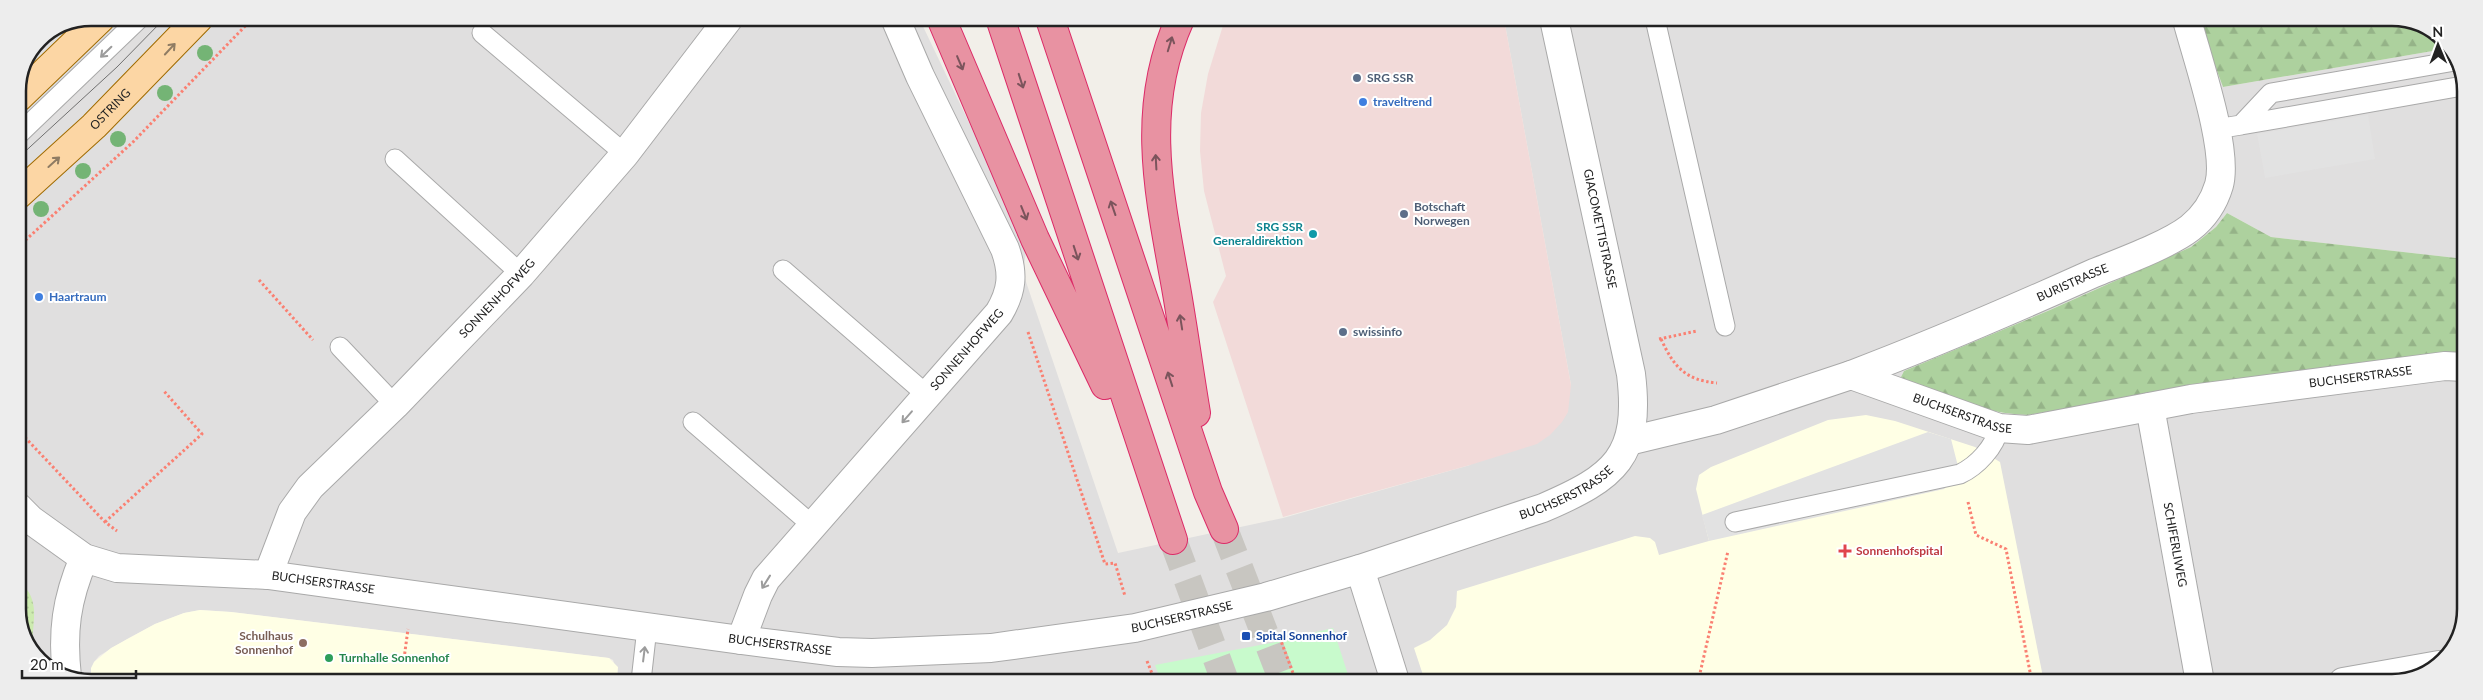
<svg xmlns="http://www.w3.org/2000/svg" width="2483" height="700" font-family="Lato,sans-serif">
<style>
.residential{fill:#e0dfdf}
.commercial{fill:#f2dad9}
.education{fill:#ffffe5}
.forest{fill:url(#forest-firs)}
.park{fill:#c8facc}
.garden{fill:url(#garden-dots)}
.parking{fill:#e2e2e2}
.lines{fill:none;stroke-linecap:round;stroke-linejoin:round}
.highway-tunnel{stroke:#c8c6c1;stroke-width:28;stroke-dasharray:28 14;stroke-linecap:butt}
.lane-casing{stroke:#a9a9a9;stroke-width:21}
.street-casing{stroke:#a9a9a9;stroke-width:30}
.primary-casing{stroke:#a06b00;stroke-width:30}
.highway-casing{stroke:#dc2a67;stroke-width:30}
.path{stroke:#fa8072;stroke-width:3;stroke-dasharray:2.5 2.5;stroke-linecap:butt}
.lane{stroke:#fff;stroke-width:19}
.street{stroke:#fff;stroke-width:28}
.primary{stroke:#fcd6a4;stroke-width:28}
.highway{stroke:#e892a2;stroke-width:28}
.tram{stroke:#707070;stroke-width:1}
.tree{fill:#74b475}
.oneway{stroke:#7b545c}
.oneway2{stroke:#8f7c63}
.oneway3{stroke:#9c9c9c}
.service-dot{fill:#5c6f8a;stroke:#fff;stroke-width:2}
.shop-dot{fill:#3f7fe0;stroke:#fff;stroke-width:2}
.culture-dot{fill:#0f9aa8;stroke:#fff;stroke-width:2}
.health-dot{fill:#e0444e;stroke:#fff;stroke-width:2}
.transit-dot{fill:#1a4fb4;stroke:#fff;stroke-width:2}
.education-dot{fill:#8d6e63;stroke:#fff;stroke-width:2}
.leisure-dot{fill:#2e9e5b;stroke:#fff;stroke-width:2}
.labels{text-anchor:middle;stroke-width:4;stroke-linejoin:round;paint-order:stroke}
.service-label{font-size:12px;font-weight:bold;fill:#4e5e75;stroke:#fff;text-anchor:start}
.shop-label{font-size:12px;font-weight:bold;fill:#366cbe;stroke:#fff;text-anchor:start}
.street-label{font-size:12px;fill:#222;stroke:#fff}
.culture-label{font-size:12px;font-weight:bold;fill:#0d838f;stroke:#fff;text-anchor:end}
.health-label{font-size:12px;font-weight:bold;fill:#be3a42;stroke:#fff;text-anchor:start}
.education-label{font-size:12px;font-weight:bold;fill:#785e54;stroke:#fff;text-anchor:end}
.transit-label{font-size:12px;font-weight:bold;fill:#164399;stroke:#fff;text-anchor:start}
.leisure-label{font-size:12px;font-weight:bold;fill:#27864d;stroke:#fff;text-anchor:start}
.rim{fill:none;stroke:#222;stroke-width:2.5}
</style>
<defs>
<pattern id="forest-firs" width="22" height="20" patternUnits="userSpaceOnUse" patternTransform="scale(1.25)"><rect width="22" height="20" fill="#add19e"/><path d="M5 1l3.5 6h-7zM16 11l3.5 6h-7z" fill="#95b388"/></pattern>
<pattern id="garden-dots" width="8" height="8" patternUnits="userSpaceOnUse" patternTransform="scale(1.25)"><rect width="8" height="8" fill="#cdebb0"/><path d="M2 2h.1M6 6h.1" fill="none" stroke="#b0c997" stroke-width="1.8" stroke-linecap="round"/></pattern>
</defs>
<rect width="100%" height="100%" fill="#f2efe9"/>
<path class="residential" d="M91,18H919L1027,244L1023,273L1118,553L1283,518L1470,465L1571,385L1504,19L2198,20L2223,87L2450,48L2465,86V259L2271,237L2227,213L2216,227L2191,247L2050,310L1904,371L1901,377L1903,380L1977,407L2011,415H2028L2193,388L2464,355L2463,628L2437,667L2392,682L617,681L618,675L613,660L609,658L231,612L200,610L184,613L155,624L127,639L99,656L94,662L91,680H72L36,657L18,614V91L39,39Z"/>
<path class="commercial" d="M1225,19H1504L1571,385L1568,412L1562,422L1550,435L1537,444L1470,465L1283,517L1213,302L1226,276L1204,191L1200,151L1201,113L1208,74Z"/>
<path class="education" d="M1866,415L1895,421L1975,447L2000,462L2044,682L1425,681L1414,648L1430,640L1447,625L1456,607L1457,591L1635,536L1650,538L1655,542L1659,555L1709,541L1696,489L1699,475L1711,467L1828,420Z
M200,610L231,612L609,658L618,667L617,681L91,680V668L94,662L111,648L155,624L184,613Z"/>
<path class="forest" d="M2198,20H2411L2447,43L2450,48L2223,87Z
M2227,213L2271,237L2465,259L2464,355L2193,388L2028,415C1984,414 1943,395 1903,380L1901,377L1904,371L2050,310L2191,247L2216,227Z"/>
<path class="park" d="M1333,628L1350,681H1161L1155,665L1276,642Z"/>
<path class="garden" d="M18,581C44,600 30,625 33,652L18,614Z"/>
<path class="parking" d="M2368,115L2375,159L2265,178L2257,134Z
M1928,432L1951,439L1960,474L1944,489L1709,541L1702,515Z"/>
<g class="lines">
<path class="highway-tunnel" d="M1224,529L1283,681
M1173,540L1225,681"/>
<defs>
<path id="lane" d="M1655,19L1725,326
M482,33L625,154
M2241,125L2457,87
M2216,129L2241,125L2271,93L2455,61
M18,135L140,18
M395,159L521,274
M783,270L927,395
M340,347L395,405
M693,422L812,525
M1735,522L1960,474C1977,466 1995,447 1999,428
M641,681L647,628"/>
<g id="street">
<path id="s1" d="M1851,375C1933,344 2014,309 2094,273C2121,262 2168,245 2190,228C2204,217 2214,202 2219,185C2229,150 2197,58 2187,20"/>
<path id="s2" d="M2150,407L2200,682"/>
<path id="s3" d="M1629,441L1716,420L1851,375L1999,428L2028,430L2191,399L2445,366L2464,367"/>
<path id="s4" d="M18,507L31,520L84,558L117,568L268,575L741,640L838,652L872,653L991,648L1135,628L1266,597L1360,569L1543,508C1615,477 1641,457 1631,374L1554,19"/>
<path d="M1360,569L1395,681"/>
<path id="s5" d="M268,575L292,512L310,487L395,405L521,274L625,154L729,18"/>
<path id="s6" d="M741,640L758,595L766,579L999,313C1012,291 1014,274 1005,249L920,76L895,18"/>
<path d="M67,677C62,632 66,600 84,558"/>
<path d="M2343,682L2439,665"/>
</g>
<g id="primary">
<path d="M18,98L101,18"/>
<path id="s7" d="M18,195L94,126L199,18"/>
</g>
<path id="highway" d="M941,18L1035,239L1105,385
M1000,18L1173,540
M1050,19L1208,492L1224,529
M1180,19C1142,103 1157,184 1173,271C1182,318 1188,366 1196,413"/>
</defs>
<use href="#lane" class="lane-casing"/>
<use href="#street" class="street-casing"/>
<use href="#primary" class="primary-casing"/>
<use href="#highway" class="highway-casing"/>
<path class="path" d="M18,247L133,142L253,18
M259,280L313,340
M1028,332L1105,564L1115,563L1125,596
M1659,339L1697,331
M1661,339C1674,367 1685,380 1717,383
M18,430L105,522L117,531
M1968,502L1976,535L2006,549L2032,682
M105,522L202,434L163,390
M1278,633L1296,681
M404,659L408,629
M1147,661L1155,681
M1698,682L1728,551"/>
<use href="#lane" class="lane"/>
<use href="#street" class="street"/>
<use href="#primary" class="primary"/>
<use href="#highway" class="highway"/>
<path class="tram" d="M18,158L117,67L165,18"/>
</g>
<g class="tree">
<circle cx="205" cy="53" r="8"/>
<circle cx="165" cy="93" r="8"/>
<circle cx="118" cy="139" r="8"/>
<circle cx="83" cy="171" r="8"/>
<circle cx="41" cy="209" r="8"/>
</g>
<defs><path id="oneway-shaft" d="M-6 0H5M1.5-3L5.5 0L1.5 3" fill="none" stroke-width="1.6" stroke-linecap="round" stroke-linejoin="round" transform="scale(1.25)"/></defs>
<g class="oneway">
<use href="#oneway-shaft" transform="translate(1170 44) rotate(-73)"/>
<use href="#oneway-shaft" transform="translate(960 63) rotate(67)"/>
<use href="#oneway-shaft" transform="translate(1021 81) rotate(72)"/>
<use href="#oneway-shaft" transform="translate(1156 162) rotate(-93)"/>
<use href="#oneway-shaft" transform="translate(1113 208) rotate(-109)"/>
<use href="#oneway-shaft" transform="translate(1024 213) rotate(68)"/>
<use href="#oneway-shaft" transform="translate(1076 253) rotate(72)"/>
<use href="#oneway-shaft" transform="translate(1181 322) rotate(-99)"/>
<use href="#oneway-shaft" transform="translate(1170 379) rotate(-108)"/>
</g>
<g class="oneway2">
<use href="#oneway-shaft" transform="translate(170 49) rotate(-47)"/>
<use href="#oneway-shaft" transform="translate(54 162) rotate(-42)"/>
</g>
<g class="oneway3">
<use href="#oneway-shaft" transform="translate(106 52) rotate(136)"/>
<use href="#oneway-shaft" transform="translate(907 417) rotate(131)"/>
<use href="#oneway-shaft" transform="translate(766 582) rotate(122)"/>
<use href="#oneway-shaft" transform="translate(644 654) rotate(-83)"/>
</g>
<g class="service-dot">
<circle cx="1357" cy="78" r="5"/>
<circle cx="1404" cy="214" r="5"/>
<circle cx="1343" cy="332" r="5"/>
</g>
<g class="shop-dot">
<circle cx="1363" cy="102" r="5"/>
<circle cx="39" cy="297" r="5"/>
</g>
<circle class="culture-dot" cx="1313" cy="234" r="5"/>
<path class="health-dot" d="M1842.5 543.5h5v5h5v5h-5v5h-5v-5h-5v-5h5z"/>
<rect class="transit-dot" x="1241" y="631" width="10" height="10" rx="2.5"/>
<circle class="education-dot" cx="303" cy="643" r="5"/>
<circle class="leisure-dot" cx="329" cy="658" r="5"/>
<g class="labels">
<g class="service-label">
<text x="1367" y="82">SRG SSR</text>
<text x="1414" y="211">Botschaft<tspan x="1414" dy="14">Norwegen</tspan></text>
<text x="1353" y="336">swissinfo</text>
</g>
<g class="shop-label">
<text x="1373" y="106">traveltrend</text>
<text x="49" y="301">Haartraum</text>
</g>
<g class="street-label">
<text dy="4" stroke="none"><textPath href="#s7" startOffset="126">OSTRING</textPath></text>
<text transform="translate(1600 229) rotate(78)" y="4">GIACOMETTISTRASSE</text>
<text dy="4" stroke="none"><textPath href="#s1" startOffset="240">BURISTRASSE</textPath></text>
<text dy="4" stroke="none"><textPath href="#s5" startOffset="364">SONNENHOFWEG</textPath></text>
<text dy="4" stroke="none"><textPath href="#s6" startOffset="371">SONNENHOFWEG</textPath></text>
<text dy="4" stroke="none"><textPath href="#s3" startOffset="755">BUCHSERSTRASSE</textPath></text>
<text dy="4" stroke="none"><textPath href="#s3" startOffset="350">BUCHSERSTRASSE</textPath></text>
<text dy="4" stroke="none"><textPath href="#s4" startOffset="1596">BUCHSERSTRASSE</textPath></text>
<text dy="4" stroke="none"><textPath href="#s2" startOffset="140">SCHIFERLIWEG</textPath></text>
<text dy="4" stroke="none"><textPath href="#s4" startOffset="325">BUCHSERSTRASSE</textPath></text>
<text dy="4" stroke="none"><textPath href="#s4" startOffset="1191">BUCHSERSTRASSE</textPath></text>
<text dy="4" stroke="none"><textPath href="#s4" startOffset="786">BUCHSERSTRASSE</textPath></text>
</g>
<g class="culture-label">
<text x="1303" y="231">SRG SSR<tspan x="1303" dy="14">Generaldirektion</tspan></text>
</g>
<g class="health-label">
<text x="1856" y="555">Sonnenhofspital</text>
</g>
<g class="education-label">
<text x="293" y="640">Schulhaus<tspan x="293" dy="14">Sonnenhof</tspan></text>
</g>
<g class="transit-label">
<text x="1256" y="640">Spital Sonnenhof</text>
</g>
<g class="leisure-label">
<text x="339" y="662">Turnhalle Sonnenhof</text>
</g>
</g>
<path d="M0 0H2483V700H0ZM91 26H2392A65 65 0 0 1 2457 91V609A65 65 0 0 1 2392 674H91A65 65 0 0 1 26 609V91A65 65 0 0 1 91 26Z" fill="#ededed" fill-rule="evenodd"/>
<path class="rim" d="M91 26H2392A65 65 0 0 1 2457 91V609A65 65 0 0 1 2392 674H91A65 65 0 0 1 26 609V91A65 65 0 0 1 91 26Z"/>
<g transform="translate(2438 45) rotate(359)" stroke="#ffffff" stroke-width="4" paint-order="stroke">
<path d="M0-4L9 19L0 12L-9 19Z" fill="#222222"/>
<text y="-8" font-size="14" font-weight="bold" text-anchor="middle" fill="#222222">N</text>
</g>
<path d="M22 670v8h114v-8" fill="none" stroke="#222222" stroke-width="2.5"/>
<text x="30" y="670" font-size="15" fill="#222222" stroke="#ffffff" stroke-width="4" paint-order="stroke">20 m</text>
</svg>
